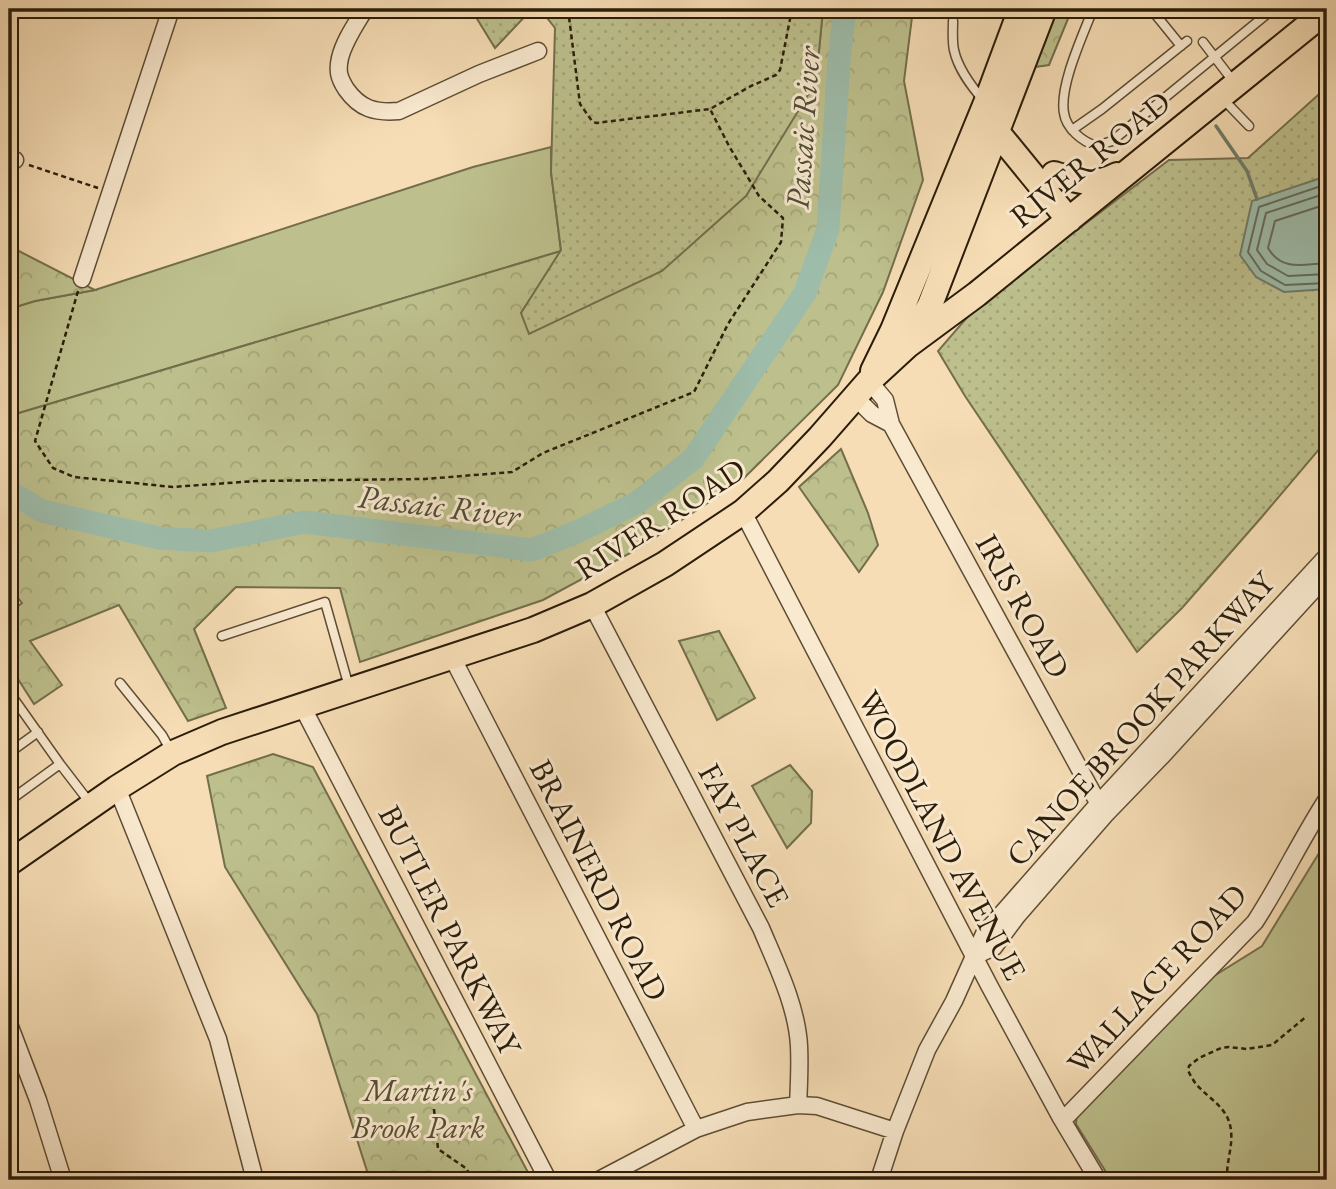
<svg xmlns="http://www.w3.org/2000/svg" width="1336" height="1189" font-family="'EB Garamond',serif">
<style>
.grass{fill:#bdc08d;stroke:#746e4c;stroke-width:2}
.forest{fill:url(#forest-crowns);stroke:#746e4c;stroke-width:2}
.park{fill:url(#park-dots);stroke:#746e4c;stroke-width:2}
.water{fill:#9dbcaa;stroke:#6f7c6a;stroke-width:2}
.lines{fill:none;stroke-linecap:round;stroke-linejoin:round}
.shore{stroke:#646c5a;stroke-width:2}
.stream{stroke:#6f7c6a;stroke-width:3.5}
.river{stroke:#9dbcaa;stroke-width:23}
.service-casing{stroke:#5e4d35;stroke-width:11}
.minor-casing{stroke:#5e4d35;stroke-width:19}
.primary-casing{stroke:#2b1d0a;stroke-width:28}
.path{stroke:#2b1d0a;stroke-width:2.5;stroke-dasharray:5 3.5;stroke-linecap:butt}
.service{stroke:#f9e9cf;stroke-width:8}
.minor{stroke:#f9e9cf;stroke-width:16}
.primary{stroke:#f6ddb5;stroke-width:24}
.labels{text-anchor:middle;stroke-width:6;stroke-linejoin:round;paint-order:stroke}
.street-label{font-size:32px;fill:#2b1d0a;stroke:#f9e9cf}
.park-label{font-size:32px;font-style:italic;fill:#574e31;stroke:#f9e9cf}
.water-label{font-size:33px;font-style:italic;fill:#4d4d3a;stroke:#f9e9cf}
</style>
<defs>
<pattern id="forest-crowns" width="20" height="18" patternUnits="userSpaceOnUse" patternTransform="scale(1.75)"><rect width="20" height="18" fill="#bdc08d"/><path d="M2 6a3 3 0 1 1 6 0M12 15a3 3 0 1 1 6 0" fill="none" stroke="#a3a578"/></pattern>
<pattern id="park-dots" width="8" height="8" patternUnits="userSpaceOnUse" patternTransform="scale(1.75)"><rect width="8" height="8" fill="#bdc08d"/><path d="M2 2h.1M6 6h.1" fill="none" stroke="#a3a578" stroke-width="1.8" stroke-linecap="round"/></pattern>
</defs>
<rect width="100%" height="100%" fill="#f6ddb5"/>
<filter id="stains"><feTurbulence type="fractalNoise" baseFrequency=".00286" numOctaves="4"/><feColorMatrix values="0 0 0 0 .2 0 0 0 0 .09 0 0 0 0 .02 0 0 0 .5 -.17"/></filter>
<radialGradient id="worn" r=".72"><stop offset=".6" stop-color="#630" stop-opacity="0"/><stop offset="1" stop-color="#630" stop-opacity=".3"/></radialGradient>
<path class="grass" d="M551,147V172L561,251L9,416V309L35,301L95,290L473,167Z
M1327,840V1180H1111L1076,1124L1077,1111L1214,976L1262,946Z"/>
<path class="forest" d="M823,9H913L904,81L923,180L883,292L838,385L741,481L636,550L543,600L360,662L340,588L236,587L194,629L226,708L188,721L119,605L30,641L62,685L34,704L9,665V613L22,603L9,587V416L561,251L521,313L816,82Z
M1058,9H1072L1049,65L1035,67Z
M9,246L95,290L35,301L9,309Z
M841,449L868,513L878,545L859,572L799,487Z
M719,631L755,698L717,720L679,641Z
M273,754L313,767L532,1180H368L367,1171L317,1014L225,867L207,776Z
M790,765L812,791L811,823L787,848L752,786Z"/>
<path class="park" d="M471,9H532L495,48Z
M540,9H823L816,82L746,196L662,271L529,334L521,313L561,250L551,172L555,28Z
M1327,87V440L1260,519L1182,608L1137,652L965,396L938,351L976,307L1169,160L1248,158Z"/>
<path class="water" d="M1327,176V289L1284,292L1256,277L1240,255L1252,201Z"/>
<g class="lines">
<path class="shore" d="M1327,184L1259,207L1248,252L1261,271L1285,285L1327,283
M1327,193L1266,213L1257,250L1267,264L1288,276L1327,274
M1327,204L1275,221L1268,248C1282,272 1304,264 1327,263"/>
<path class="stream" d="M1216,126L1247,171L1257,199"/>
<path class="river" d="M9,491L42,511L159,538L211,541L305,522L532,550L579,531L638,502L693,459L805,293L828,229L839,61L845,9"/>
<defs>
<path id="service" d="M1093,9C1083,35 1059,86 1064,113C1066,128 1082,142 1097,146L1112,141L1273,9
M1151,9L1181,46
M953,21C953,30 952,41 954,50C958,69 971,86 984,101
M1317,22L1327,34
M1203,42L1233,81
M1222,98L1249,126
M1072,130L1102,109L1187,41
M222,636L325,602L349,687
M120,683L162,735L171,751
M9,692L60,764L9,801
M9,753L38,732
M60,764L90,803"/>
<path id="minor" d="M365,9C356,24 344,41 340,58C337,71 339,78 346,89C360,109 375,113 399,111L479,74L538,51
M9,158L15,160
M82,279L171,9
M869,381L885,400L891,424L1102,810
M855,397L872,414L891,424
M743,512L990,987L1061,1118L1098,1180
M592,605L761,928C776,964 797,1006 799,1046C800,1065 799,1086 798,1105
M452,657L696,1129
M302,706L548,1180
M117,788L218,1039L255,1180
M975,956L994,947L1017,916L1105,815L1161,757L1327,575
M9,1024L38,1100L63,1180
M1061,1118L1068,1115L1255,922C1281,882 1301,839 1327,799
M599,1180L696,1129L747,1112L798,1105L817,1106L895,1131
M879,1180L895,1131L927,1050L954,1001L984,934L1099,803L1327,556"/>
<path id="primary" d="M992,121L997,132L1069,220
M1054,174C1077,181 1095,187 1117,175
M912,338L930,305L1044,9
M873,371L893,330L986,103L1021,9
M9,863L117,788L173,753L222,732L533,630L592,605L665,564L743,512L778,481L820,437L869,381L908,345L977,294L1315,20L1327,16"/>
</defs>
<use href="#service" class="service-casing"/>
<use href="#minor" class="minor-casing"/>
<use href="#primary" class="primary-casing"/>
<path class="path" d="M568,9L580,104L592,121L596,123L710,109L751,86L776,75L780,70L792,9
M29,165L98,188
M78,291L35,441L53,468L74,477L173,487L255,481L425,479L512,472L543,453L694,392L728,324L781,242L783,218L759,196L729,146L710,109
M434,1109L438,1149L467,1169L471,1180
M1227,1180C1226,1163 1233,1146 1231,1131C1229,1108 1210,1100 1196,1084C1193,1080 1190,1075 1188,1070L1189,1066L1199,1058L1221,1048L1229,1047L1247,1049L1272,1045L1307,1016"/>
<use href="#service" class="service"/>
<use href="#minor" class="minor"/>
<use href="#primary" class="primary"/>
</g>
<g class="labels">
<g class="street-label">
<text transform="translate(1090 159) rotate(-39)" y="11">RIVER ROAD</text>
<text transform="translate(660 519) rotate(-33)" y="11">RIVER ROAD</text>
<text transform="translate(1023 606) rotate(61)" y="11">IRIS ROAD</text>
<text transform="translate(1140 719) rotate(-48)" y="11">CANOE BROOK PARKWAY</text>
<text transform="translate(744 835) rotate(62)" y="11">FAY PLACE</text>
<text transform="translate(942 835) rotate(62)" y="11">WOODLAND AVENUE</text>
<text transform="translate(599 880) rotate(63)" y="11">BRAINERD ROAD</text>
<text transform="translate(450 930) rotate(63)" y="11">BUTLER PARKWAY</text>
<text transform="translate(1157 979) rotate(-47)" y="11">WALLACE ROAD</text>
</g>
<g class="park-label">
<text x="418" y="1101">Martin's<tspan x="418" dy="37">Brook Park</tspan></text>
</g>
<g class="water-label">
<text transform="translate(802 128) rotate(-86)" y="12">Passaic River</text>
<text transform="translate(439 505) rotate(7)" y="12">Passaic River</text>
</g>
</g>
<rect width="1336" height="1189" fill="none" stroke="#f6ddb5" stroke-width="35"/>
<rect x="10" y="10" width="1315" height="1168" fill="none" stroke="#2b1d0a" stroke-width="3.5"/>
<rect x="18" y="18" width="1301" height="1154" fill="none" stroke="#2b1d0a" stroke-width="2"/>
<rect width="100%" height="100%" filter="url(#stains)"/>
<rect width="100%" height="100%" fill="url(#worn)"/>
</svg>
